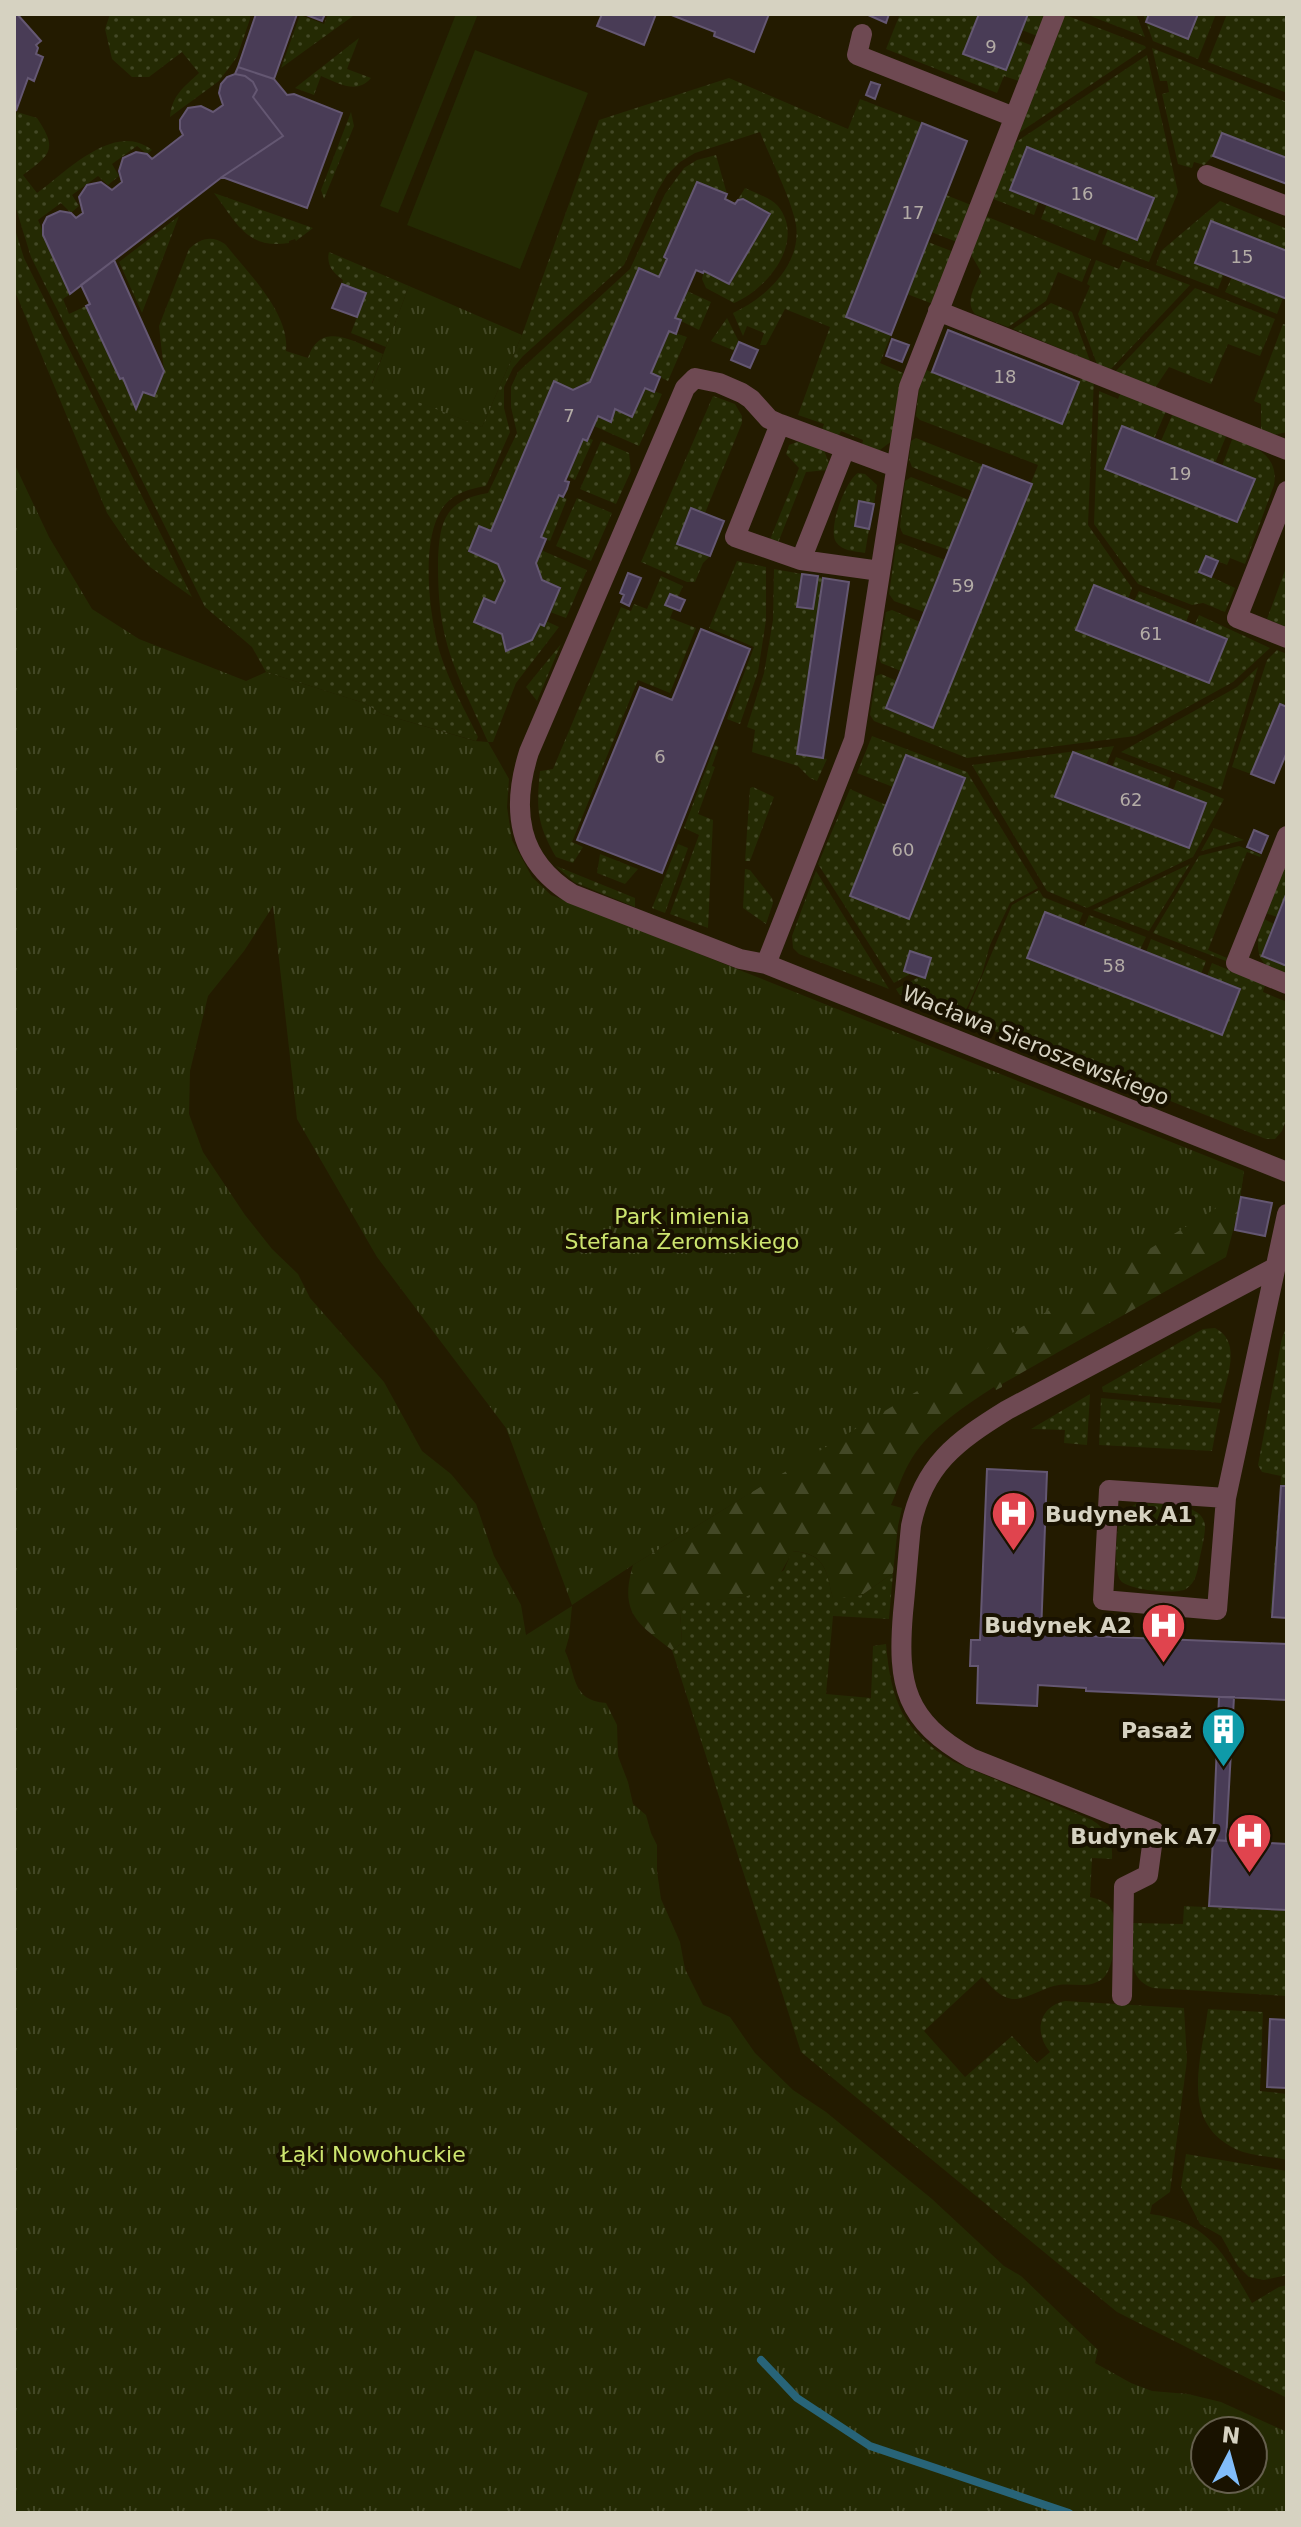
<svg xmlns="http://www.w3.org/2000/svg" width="1301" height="2527" font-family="'DejaVu Sans',sans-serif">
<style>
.grass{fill:url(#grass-dots)}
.forest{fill:url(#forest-firs)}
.park{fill:url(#park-tufts);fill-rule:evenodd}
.pitch{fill:#242a03}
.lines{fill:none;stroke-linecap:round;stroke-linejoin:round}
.stream{stroke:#286478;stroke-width:8}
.building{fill:#493c56;stroke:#645772;stroke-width:2}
.minor{stroke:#6e4952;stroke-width:20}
.labels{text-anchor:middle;stroke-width:8;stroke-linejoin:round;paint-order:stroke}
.number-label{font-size:18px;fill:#b3aca6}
.street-label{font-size:22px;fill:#d6d2c1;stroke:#191200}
.park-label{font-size:22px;fill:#cde56f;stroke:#191200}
.poi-label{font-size:22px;font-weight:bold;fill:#d6d2c1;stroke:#191200;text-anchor:end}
</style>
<defs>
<pattern id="grass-dots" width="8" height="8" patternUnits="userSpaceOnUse" patternTransform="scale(2)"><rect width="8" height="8" fill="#242a03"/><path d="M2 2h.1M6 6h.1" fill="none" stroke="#434826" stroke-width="1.8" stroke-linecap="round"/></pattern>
<pattern id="forest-firs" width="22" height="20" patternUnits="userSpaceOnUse" patternTransform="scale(2)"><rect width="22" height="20" fill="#242a03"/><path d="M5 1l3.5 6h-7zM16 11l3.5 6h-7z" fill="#434826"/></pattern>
<pattern id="park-tufts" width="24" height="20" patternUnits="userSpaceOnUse" patternTransform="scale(2)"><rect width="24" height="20" fill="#242a03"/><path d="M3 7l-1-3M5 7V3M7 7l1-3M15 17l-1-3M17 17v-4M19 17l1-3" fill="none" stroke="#434826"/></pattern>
</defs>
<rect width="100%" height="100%" fill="#231b00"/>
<path class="grass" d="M110,14H250V19L237,57L219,81L170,117C172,95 184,87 199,73L182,52L149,77H132L112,59L105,29Z
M328,14H350L353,16L281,68L300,15L324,24Z
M900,14H979L964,54L1006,70L1018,40L1033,46L1019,81L1004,76L997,93L886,49Z
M1028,14H1046L1037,36L1022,30Z
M1063,14L1145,46L1146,48L1014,136Z
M1085,14H1136L1145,37Z
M1143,14H1149L1147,22L1198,14H1216L1198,59L1153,41Z
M1227,14H1287V93L1208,62Z
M359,38L347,69L371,78C357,95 338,83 321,76L314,95L295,88Z
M1152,48L1287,102V158L1222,133L1213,156L1204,165L1194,162L1192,168L1178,164L1162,94L1169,92L1167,81H1160Z
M1147,55L1178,192L1149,262L1102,244L1108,229L1137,240L1154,198L1027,147L1010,189L1039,201L1034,215L991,198L1010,146Z
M729,78L848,129L860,99L922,123L846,317L891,335L880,363L903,373L892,441L877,452L862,445L863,440L841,431L838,437L822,430L824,424L798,415L830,327L785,309L766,345H760L764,333L747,326L743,336L733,313C766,298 805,262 795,220C789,194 770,158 760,132L695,153L680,162L667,175L658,190L624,265L523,356L513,368L504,387V408L510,432L486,486C474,488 461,491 451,499C417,525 429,616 440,653C449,682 465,710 478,737L476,741L382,714L364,703L266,672L252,647L205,607L31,257L14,202V116H16L17,112L37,118C58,149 51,154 23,175L37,193C66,172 115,120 152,150L147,154L137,146L112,164L119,176L108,185L98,176L72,195L79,206L71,213L61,203L38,220L70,294L63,299L69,314L86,306L119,379L123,378L136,408L143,392L154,396L164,372L159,326L189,249C200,238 212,235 225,244C248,273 290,313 286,351L308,358C321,318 357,343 383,354L372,383L482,427L522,335L599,120Z
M351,112L354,126L324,199L321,190Z
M716,155L727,194L697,183L664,257L667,259L659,277L639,268L590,382L573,390L554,381L491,531L479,527L469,551L498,564L505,581L495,603L484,598L474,622L502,634L506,650L532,640L540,624L544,626L546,621L559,627L516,683L493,742H488C473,707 452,670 444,632C439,609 438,587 438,564C439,523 444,500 488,493L517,433L511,407V387L518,372L630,269L665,194L684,168L697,160Z
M745,188C755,193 771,198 778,206C806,241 768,289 734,303L706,288L702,279L704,271L730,284L770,214L746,200L737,201Z
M214,193L313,228L296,241L295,239L289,241V243C247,250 236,222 214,193Z
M946,195L971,205L957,242L931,232Z
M1220,201L1287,229V251L1211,221L1195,262L1224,274L1218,289L1156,265L1161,251Z
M1047,204L1101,226L1095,241L1041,219Z
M983,215L1091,259L1082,282L1058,272L1046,301L1008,327L975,314C964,302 976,285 981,272L969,251Z
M179,216L142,313L119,262Z
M14,226L24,258L192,597L150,567L130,547L107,513L14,289Z
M928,242L954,252L933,304L907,294Z
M329,252L409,286L386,347L351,333L366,293L342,284L343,280C333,273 326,265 329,252Z
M1096,260L1119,269L1123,260L1190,285L1110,370L1097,364L1078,314L1090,286L1087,284Z
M1232,277L1283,298L1277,314L1225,292Z
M1195,288L1275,319L1260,356L1228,344L1211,384L1169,367L1155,388L1115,372Z
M687,291L711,302L699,330L675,318Z
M1051,303L1072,312L1090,361L1013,329Z
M727,318L739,342L735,351L711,341Z
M1283,324L1287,325V432L1274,435L1261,430V404L1254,401Z
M669,331L687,337L668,381L651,373Z
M926,370L1062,423L1083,373L1094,378L1088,525L1132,588L1128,599L1094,585L1077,630L1208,683L1194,626L1199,615L1270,648L1233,682L1135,736L967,758L874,721L870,715L876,676L881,674L897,681L886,708L934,727L1038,465L920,420L916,416L919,389Z
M645,388L662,394L639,446L594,426L598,416L611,421L615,409L632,416Z
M1099,391L1118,399L1121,392L1166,411L1154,439L1122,426L1106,469L1222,466L1233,437C1256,447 1279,456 1274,485L1245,564L1230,558L1227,565L1206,556L1199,571L1235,588L1225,612L1203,603L1192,605L1138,584L1094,524Z
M713,396L735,404L742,416V423L705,513L691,509L677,543L710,556L703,563L695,582H687L641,562Z
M1173,413L1227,434L1215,463L1161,441Z
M588,438L593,440L575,480L567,476L583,439L587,440Z
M916,438L983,465L972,491L912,467L909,459L911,441Z
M601,441L629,453L631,471L616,504L580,489Z
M800,441L824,450L829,464L828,470L806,472L778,543L769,542L799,468L786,454L789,445Z
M858,473L865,474L877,485L874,504L859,501L855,526L869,529L865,553C854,551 842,551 836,542C827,529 846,480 858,473Z
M911,477L969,500L949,550L903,534L900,527L905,481Z
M559,495L567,499L550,541L541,537Z
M577,498L612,513L591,561L556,546Z
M901,543L945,560L924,612L894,601L889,594L896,546Z
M541,550L587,570L566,618L550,612L560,588L542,580L536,563Z
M737,561L766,567V620L758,672L740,724L727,719L754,647L709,628Z
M1287,565V621L1285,627L1267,619Z
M774,569L802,574L798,607L813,609L818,576L823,578V758L827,759L817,781L810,778L798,766L752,752L755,730L747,727L764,673L773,620Z
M661,576L683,586L678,597L670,594L665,604L674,608L670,618L696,628L670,693L638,680L572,842L583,847L573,863L556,857C537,824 536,809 540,771L553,769L621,607L631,611L634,604L647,609Z
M1139,591L1190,611L1186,622L1134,601Z
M892,610L920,622L901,671L881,663L879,658L886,612Z
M561,644L537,701L526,687Z
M1277,650L1287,654V697L1284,705L1279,704L1251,774L1232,767L1267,660Z
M1258,667L1221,790L1121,752L1237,687Z
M872,736L967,772L1038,888L1010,903L990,945L982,974L962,1019L899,994L896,989L921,976L925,977L931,958L910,952L904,970L912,973L894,983L818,864L850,789L886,805L910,919L965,778L906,755L893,787L857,773Z
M715,745L719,747L712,766L715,767L698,814L713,820L708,928L670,914L699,835L684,828Z
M1114,746L1106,765L1073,752L1055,797L1188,848L1206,804L1173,791L1177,780L1224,799L1193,857L1087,908L1047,891L972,765Z
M1116,757L1171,778L1167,789L1112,767Z
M753,787L774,797L750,861H745L750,788Z
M1214,828L1244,840L1201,851Z
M678,844L688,848L665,913L652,908Z
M1239,846L1261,855L1260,857L1247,852L1208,950L1227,958L1226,961L1153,933L1199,856Z
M600,854L638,869L625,884L597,873Z
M1287,862V892L1277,917L1266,913Z
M1190,864L1149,931L1093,910Z
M556,866L635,898V907L574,882Z
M745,869L750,870L772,898L773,903L766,924L743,908Z
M816,871L889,989L799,954L793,948L792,936Z
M1039,890L1043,897L1083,913L1078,925L1222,1034L1240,990L1207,976L1212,963L1265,985L1263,992L1287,1002V1117L1282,1131L1275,1139H1266L964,1019L1012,905Z
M1089,915L1146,937L1140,950L1084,928Z
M1264,919L1274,924L1262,956L1287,966V976C1280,973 1269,969 1264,963C1254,952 1258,931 1264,919Z
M1151,939L1206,961L1201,974L1146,952Z
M1287,1326V1614L1270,1613L1281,1476L1262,1472L1258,1465L1282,1338Z
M1215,1328C1243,1342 1226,1379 1221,1403L1103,1392L1102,1387L1203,1329Z
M1090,1394L1087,1445L1064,1443L1065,1430L1031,1429Z
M1101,1398L1220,1409L1212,1451L1099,1445Z
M1136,1504C1154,1503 1204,1501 1205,1526C1205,1537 1201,1551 1199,1562C1197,1573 1196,1582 1186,1589C1176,1595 1129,1590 1121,1581C1113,1573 1116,1526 1122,1516C1125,1510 1130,1507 1136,1504Z
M792,1551C826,1554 826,1570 833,1598L862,1595L893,1573L889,1619L833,1616L826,1694L871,1698L873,1646L886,1644C891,1701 903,1732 954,1762L1092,1820C1108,1830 1113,1841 1112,1859L1092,1858L1090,1897C1097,1899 1107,1901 1111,1909C1119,1923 1115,1970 1102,1979C1089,1989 1074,1983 1059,1985C1043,1987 1028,2000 1012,1999C999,1997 991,1986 982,1977L924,2031L965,2077L1012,2036L1037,2063L1050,2052C1034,2033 1038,2007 1065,2001L1184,2008L1187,2060L1170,2192L1152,2205L1150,2214C1211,2222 1224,2255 1252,2303L1279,2287L1287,2285V2398L1117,2312L801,2052L672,1650L682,1643L680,1611L688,1602L745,1597L784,1570Z
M1184,1906L1287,1911V1996L1153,1988C1125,1979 1132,1947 1132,1923L1183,1924Z
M1208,2009L1263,2012L1260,2091L1287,2094V2160C1273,2157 1257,2156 1243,2152C1177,2127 1201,2062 1208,2009Z
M1186,2154L1287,2171V2275L1264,2280L1249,2277L1238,2266L1221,2236L1200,2224L1181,2187Z"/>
<path class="forest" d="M1244,1171L1238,1212L1226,1257L1002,1384V1387L996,1390L994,1387C966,1405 931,1428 912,1458C903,1472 898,1489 891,1505L902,1508L898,1526L893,1573L862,1595L833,1599C826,1570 826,1554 793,1551L774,1585L745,1597L688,1603L680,1611L682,1643L672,1650C637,1623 619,1613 633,1565L739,1500Z"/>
<path class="park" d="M409,286L522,335L482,427L372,384Z
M14,463L49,537L92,609L139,639L246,681L266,672L364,703L382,714L475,741L488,742L509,779L507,807L512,840L532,877L551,895L1244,1171L1238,1212L1218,1207L633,1565L572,1605L506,1428L377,1257L297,1119L273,906L244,951L208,996L190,1071L189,1114L203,1152L245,1215L272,1249L298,1274L310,1298L384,1382L422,1451L451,1474L476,1504L494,1556L521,1605L526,1635L572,1606L569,1637L565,1651C577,1676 571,1700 606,1703L617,1725L618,1756L628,1782L633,1804L646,1815L651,1833L657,1845V1871L661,1899L680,1942L685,1969L703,2005L730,2017L755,2053L793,2090L826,2112L932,2199L1004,2266L1021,2276L1098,2350L1095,2363L1131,2383L1152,2391L1188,2394L1221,2402L1287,2432V2513H14ZM1253,2431V2479H1205V2431Z"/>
<path class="pitch" d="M456,14H478L398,213L380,206Z
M475,50L588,93L520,269L407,225Z"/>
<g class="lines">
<path class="stream" d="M761,2360L797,2398L870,2446L1069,2513"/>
</g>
<path class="building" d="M17,14L41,41L36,45L38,48L36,54L43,57L34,81L28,78L16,111L14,16Z
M256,14H297L274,79L238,67Z
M304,14H325L322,21Z
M602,14H656L644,45L597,26Z
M669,14H769L754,52L714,36L715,32Z
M866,14H889L886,23Z
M979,14H1028L1006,70L963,54Z
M1149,14H1198L1188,39L1146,22Z
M238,67L274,79L287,95L294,94L342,113L307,208L222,177L283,136L253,97L257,90L253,82L245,76L235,74Z
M235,74L245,76L253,82L257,90L253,97L283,136L222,177L70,294L43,235V225L47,217L60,211L71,213L76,218L83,213L79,197L87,185L101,182L112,190L122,182L119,171L123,158L136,152L147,154L152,159L183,135L180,129V120L188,108L201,106L213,112L223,105L219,93L221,84L227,77Z
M871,82L880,85L875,99L866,95Z
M922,123L967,141L891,335L846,317Z
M1222,133L1287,158V184L1213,156Z
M1027,147L1154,198L1137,240L1010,190Z
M697,182L727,194L725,199L735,204L738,200L743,199L770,214L729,284L704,271L703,273L696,270L675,318L681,320L676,334L669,331L651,373L660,377L654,392L645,388L632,417L615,409L611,422L598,416L587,441L583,439L565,481L569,482L567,489L563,497L559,495L541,537L546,539L536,563L542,580L560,588L544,626L540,624L532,640L506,651L502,634L474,622L484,598L495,603L505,581L498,564L469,551L479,526L491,531L554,381L573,390L590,382L639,268L659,277L667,259L664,257Z
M1211,221L1287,251V299L1195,263Z
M114,260L164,371L154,396L143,392L136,409L123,378L120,379L86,306L90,304L81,285Z
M342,284L366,293L357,317L332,308Z
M948,330L1079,382L1062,424L932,372Z
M892,339L909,345L902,362L886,356Z
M739,342L758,350L750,368L731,360Z
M1122,426L1255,479L1237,522L1105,469Z
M983,465L1032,484L933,728L886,708Z
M859,501L874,504L869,529L855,526Z
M691,508L724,521L710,556L677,544Z
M1206,556L1218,561L1211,577L1199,572Z
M628,573L641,578L629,606L621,602L624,595L620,593Z
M802,574L818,576L813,609L797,607Z
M823,578L849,582L823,758L797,754Z
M1094,585L1227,639L1209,683L1076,630Z
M670,594L685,600L680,611L665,605Z
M701,629L750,649L662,873L577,840L640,687L672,700Z
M1280,704L1287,707V752L1274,783L1251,774Z
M1073,752L1206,803L1189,848L1055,797Z
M906,755L965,778L909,919L850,896Z
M1254,830L1268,836L1261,853L1247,847Z
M1287,892V966L1262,956Z
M1045,912L1240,989L1222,1035L1027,958Z
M910,951L931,958L925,978L904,971Z
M1241,1197L1272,1203L1265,1236L1235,1230Z
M987,1469L1047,1472L1041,1634L1287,1644V1700L1086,1691V1688L1038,1685L1037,1706L977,1703L978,1666H970L971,1640H980Z
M1281,1486H1287V1618L1272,1617Z
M1219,1697H1234L1226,1841L1213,1840Z
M1213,1840L1287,1844V1910L1209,1906Z
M1270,2019L1287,2020V2088L1267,2087Z"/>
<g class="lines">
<path class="minor" d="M862,34L857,55L1014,117
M1207,175L1287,206
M938,311L1287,450
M780,424L735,537L801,560L880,571
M896,467L780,424L769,419L751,399L742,393L719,383L695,378L685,388L529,752C511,809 517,860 572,894L740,959L766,964L1287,1172
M1287,491L1237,618L1287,638
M801,560L845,449
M1287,836L1236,963L1287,984
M766,964L854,740L909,387L1055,14
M1226,1498L1109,1490L1103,1600L1217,1610L1226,1498L1287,1214
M1122,1996L1124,1887L1148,1875L1154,1831L971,1758C905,1721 897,1685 903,1613C906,1584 908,1555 911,1526C923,1465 957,1441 1007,1410L1276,1267"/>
</g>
<defs>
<symbol id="hospital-pin" viewBox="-11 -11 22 30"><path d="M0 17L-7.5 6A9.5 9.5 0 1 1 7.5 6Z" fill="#e0444e" stroke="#191200"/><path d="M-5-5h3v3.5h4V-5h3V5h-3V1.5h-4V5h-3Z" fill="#fff"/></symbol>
<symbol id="building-pin" viewBox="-11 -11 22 30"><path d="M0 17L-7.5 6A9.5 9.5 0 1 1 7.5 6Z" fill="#0f9aa8" stroke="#191200"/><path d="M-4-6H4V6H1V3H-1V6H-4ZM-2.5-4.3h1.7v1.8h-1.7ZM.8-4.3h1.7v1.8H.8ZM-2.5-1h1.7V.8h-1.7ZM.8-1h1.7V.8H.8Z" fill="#fff"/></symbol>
</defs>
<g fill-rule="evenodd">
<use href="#hospital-pin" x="988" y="1488" width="51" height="69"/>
<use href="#hospital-pin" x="1138" y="1600" width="51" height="69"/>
<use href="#building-pin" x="1198" y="1704" width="51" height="69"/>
<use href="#hospital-pin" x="1224" y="1810" width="51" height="69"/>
</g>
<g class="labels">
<g class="number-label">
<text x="991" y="53">9</text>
<text x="1082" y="200">16</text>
<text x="913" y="219">17</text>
<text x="1242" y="263">15</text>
<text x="1005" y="383">18</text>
<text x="569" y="422">7</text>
<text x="1180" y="480">19</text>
<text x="963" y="592">59</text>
<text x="1151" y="640">61</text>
<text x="660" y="763">6</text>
<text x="1131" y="806">62</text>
<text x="903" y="856">60</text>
<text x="1114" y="972">58</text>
</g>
<g class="street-label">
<text transform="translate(1036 1045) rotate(22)" y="8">Wacława Sieroszewskiego</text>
</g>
<g class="park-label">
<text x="682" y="1224">Park imienia<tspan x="682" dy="25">Stefana Żeromskiego</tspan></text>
<text x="373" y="2162">Łąki Nowohuckie</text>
</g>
<g class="poi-label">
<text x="1045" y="1522" text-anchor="start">Budynek A1</text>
<text x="1132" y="1633">Budynek A2</text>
<text x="1192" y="1738">Pasaż</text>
<text x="1218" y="1844">Budynek A7</text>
</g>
</g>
<rect width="1301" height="2527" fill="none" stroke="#d6d2c1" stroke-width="32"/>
<g transform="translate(1229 2455) rotate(6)"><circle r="38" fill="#191200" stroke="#655f4d" stroke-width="2"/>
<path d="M0-6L14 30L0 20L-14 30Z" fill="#81bdfa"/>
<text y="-12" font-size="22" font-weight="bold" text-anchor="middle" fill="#d6d2c1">N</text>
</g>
</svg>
